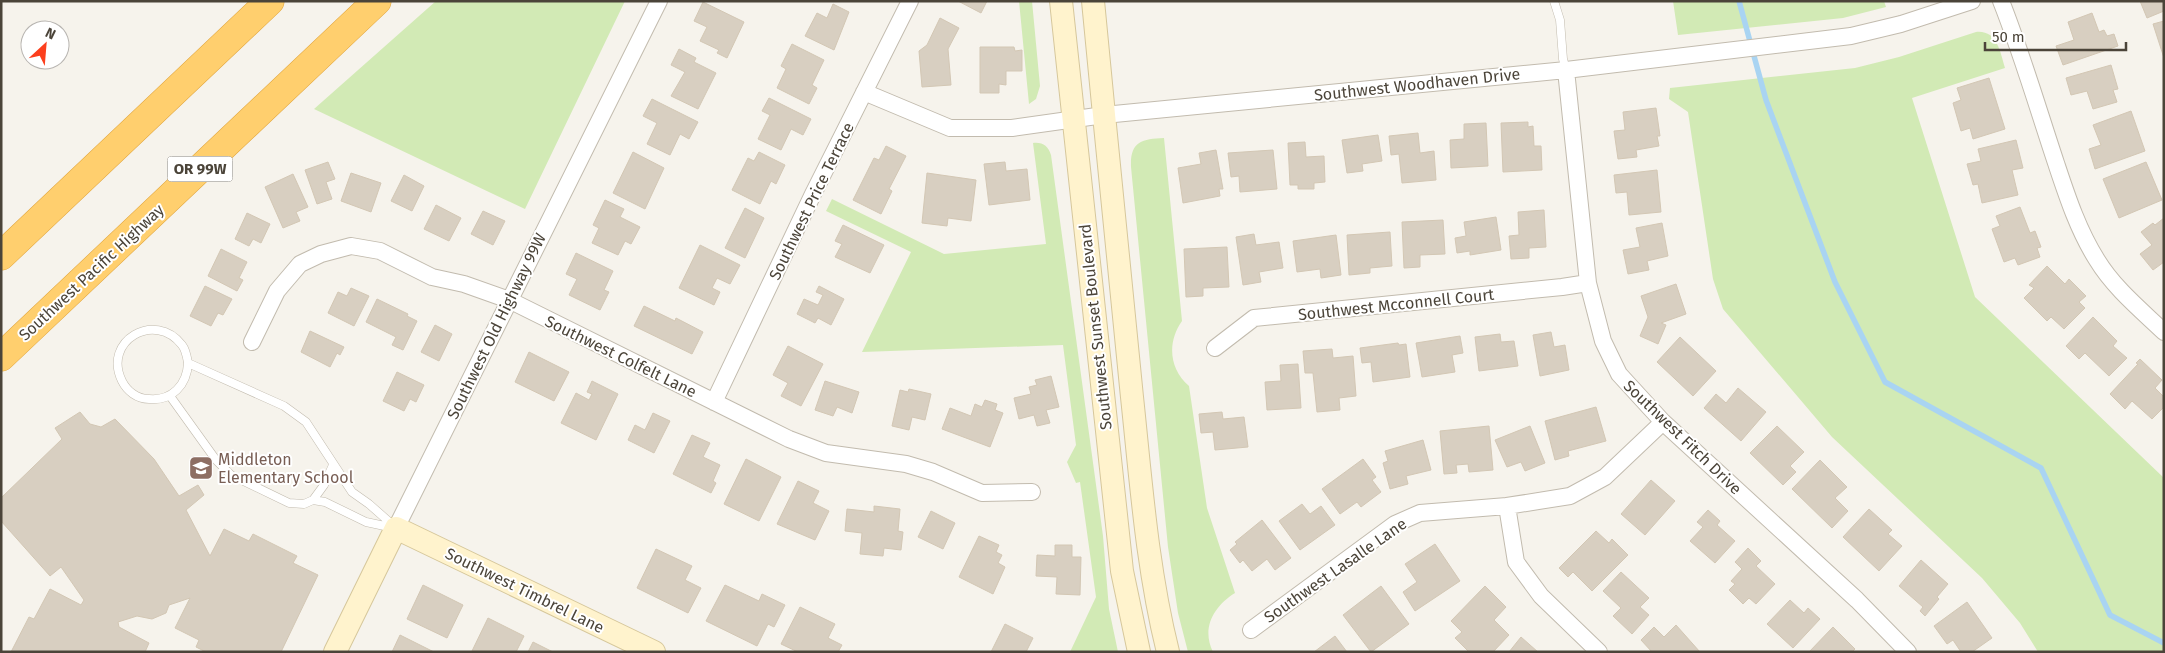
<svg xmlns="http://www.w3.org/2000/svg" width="2165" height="653" font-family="'Fira Sans',sans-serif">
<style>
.green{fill:#d2eab5}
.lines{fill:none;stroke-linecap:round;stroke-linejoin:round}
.stream{stroke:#a9d4f2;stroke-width:5.5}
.building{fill:#d8cfc1;stroke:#d3c7b4}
.lane-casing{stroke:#c2bbae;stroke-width:9}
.street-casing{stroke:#c2bbae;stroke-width:18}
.secondary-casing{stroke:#d6c79b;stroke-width:24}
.highway-casing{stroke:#e0a43c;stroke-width:29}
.lane{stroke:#fff;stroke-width:8}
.street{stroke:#fff;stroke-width:16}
.secondary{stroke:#fff3cd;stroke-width:22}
.highway{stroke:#ffcf6e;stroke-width:28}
.labels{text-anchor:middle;stroke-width:4;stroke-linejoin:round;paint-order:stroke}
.shield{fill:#fff;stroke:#817c74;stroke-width:1}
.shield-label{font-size:15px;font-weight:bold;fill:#4b4439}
.street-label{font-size:16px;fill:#4b4439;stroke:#fff}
.education-label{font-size:16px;fill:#785e54;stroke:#fff;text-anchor:start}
</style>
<rect width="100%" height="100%" fill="#f6f3ec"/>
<path class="green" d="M436,1H625L525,209L314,109Z
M1019,1H1032L1040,86L1036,99L1029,104Z
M1673,1H1884L1886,7L1843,18L1678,35Z
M1976,32C1997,30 2000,51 2005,68L1912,98L1975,297L2164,478V652H2038L2020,623L1982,578L1832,437L1723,309L1713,279L1688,112L1669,99L1670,88L1855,68L1899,57Z
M1164,138L1182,321C1167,342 1169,369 1189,386L1207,508L1235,593C1214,606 1201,628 1213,652H1188L1178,613L1168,547L1131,167C1130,142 1141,139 1164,138Z
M1033,143C1043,142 1048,146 1051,155L1103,536L1109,609L1118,652H1070L1096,597L1080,482L1076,483L1067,462L1076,445L1063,345L862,352L911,252L826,211L832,199L944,254L1046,244Z"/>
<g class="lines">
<path class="stream" d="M1739,1L1766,100L1835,282L1885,382L2041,468L2110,615L2164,643"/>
</g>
<path class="building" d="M958,1H987L981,13Z
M2140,1H2164V11L2147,18Z
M703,2L744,22L727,58L717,53L719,50L700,41L707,27L694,21Z
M833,4L849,12L834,50L805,36L817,13L827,18Z
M2092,13L2099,32L2104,30L2107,36L2114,34L2118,46L2063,65L2056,46L2074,40L2068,22Z
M940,18L959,28L948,49L951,85L922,87L919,51L927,45Z
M2164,21V58L2153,24Z
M792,44L824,60L812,85L817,88L809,104L777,88L786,69L781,66Z
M980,47H1014L1015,51L1022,50V71H1006V85L999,84V93H980Z
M679,49L696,58L694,62L716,73L698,109L671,96L685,72L671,65Z
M2111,65L2118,89L2113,90L2117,102L2093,109L2087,91L2071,95L2066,78Z
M1989,78L2005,129L1973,139L1970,128L1961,131L1953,103L1961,100L1957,88Z
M769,98L811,119L803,135L791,129L781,150L758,139L770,115L762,111Z
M652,99L698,122L689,139L680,134L670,155L647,144L657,123L643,116Z
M1656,108L1660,136H1657L1659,146L1636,150L1637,157L1618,159L1614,131L1625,130L1623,112Z
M2131,111L2145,151L2095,169L2089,149L2101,145L2093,125Z
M1528,122V127L1533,126L1534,146H1541L1542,170L1503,172L1501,123Z
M1486,123L1488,166L1451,168L1450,140L1464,139V124Z
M1418,133L1420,153L1434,151L1436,180L1402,183L1399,154L1391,155L1389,136Z
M1378,135L1382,161L1362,164L1363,171L1347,173L1342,140Z
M2016,140L2023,168L2012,170L2018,195L1982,203L1978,184L1973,185L1967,164L1981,161L1978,149Z
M1305,142L1306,157L1324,156L1325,182L1314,183V189H1298V185H1290L1288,143Z
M886,146L906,156L889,189L892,191L881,214L853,200L874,158L879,160Z
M1216,150L1223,189H1219L1220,196L1183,203L1178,168L1201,164L1199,153Z
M1273,150L1277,189L1240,192L1239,176L1231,177L1228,153Z
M633,152L664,168L645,209L613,193Z
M759,152L785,165L776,184L771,181L760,204L732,190L748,158L754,161Z
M328,162L335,179L326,182L332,199L317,204L305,170Z
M1005,162L1006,171L1027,169L1030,200L989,205L984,164Z
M2146,162L2162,200L2119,218L2103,179Z
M1657,170L1661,212L1629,215L1627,192L1616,193L1614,175Z
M351,173L381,183L371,212L341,201Z
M927,173L976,180L971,221L948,218L947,226L922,223Z
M293,174L308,207L296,212L300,221L283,228L265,187Z
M404,175L424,186L412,211L391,201Z
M605,200L624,209L620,217L640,227L631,244L625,241L618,255L592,243L599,228L593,225Z
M436,205L461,218L449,241L424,229Z
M2020,207L2030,233L2035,231L2041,247L2037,248L2040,257L2018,265L2015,258L2004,262L1992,229L2000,226L1996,216Z
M745,208L764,218L745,258L725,248Z
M1544,210L1546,247L1529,248V258L1511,259L1509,236L1519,235L1518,212Z
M483,211L505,221L493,245L471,234Z
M247,213L270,224L261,243L253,239L249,246L235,239Z
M1496,217L1501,250L1470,255V251L1457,253L1455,238L1466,236L1464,222Z
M2164,218V262L2153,270L2140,254L2152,245L2141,232L2153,223L2155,225Z
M1443,220L1445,254L1420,255V267L1404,268L1402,222Z
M1662,223L1668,256L1647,261L1649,270L1628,274L1623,250L1640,247L1636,228Z
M843,225L884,245L870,273L835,257L842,244L835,241Z
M1390,232L1392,266L1370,268V273L1349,275L1347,235Z
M1254,234L1256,245L1279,242L1283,268L1259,272L1261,282L1243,285L1236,237Z
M1336,235L1341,275L1321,278L1320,269L1297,272L1293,241Z
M700,245L740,265L730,284L717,278L712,288L720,292L714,305L679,288Z
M1227,247L1229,287L1203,288V296L1186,297L1184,249Z
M221,249L247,262L239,278L243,280L237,291L208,276Z
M576,253L613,271L604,290L609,292L600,310L569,295L577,279L566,274Z
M2047,266L2065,284L2069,279L2086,296L2079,302L2085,308L2064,329L2051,317L2047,321L2024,298L2034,288L2029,285Z
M1676,284L1686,314L1661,323L1666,325L1658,344L1640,336L1648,317L1641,296Z
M205,286L232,299L223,315L218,313L211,326L190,316Z
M819,286L844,299L831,325L818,318L815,323L797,314L804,299L818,305L823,295L816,292Z
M351,288L369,296L354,326L328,313L338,292L347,296Z
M377,299L408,314L407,316L417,321L403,350L392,345L396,337L366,322Z
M644,306L675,321L676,318L703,332L692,354L634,326Z
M2093,317L2117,341L2113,346L2127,358L2109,376L2085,353L2079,359L2066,346Z
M435,325L452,334L439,361L421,352Z
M310,331L344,347L340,355L337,353L330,367L301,352Z
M1551,332L1554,347L1565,345L1569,370L1540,376L1533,335Z
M1500,334L1501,342L1514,341L1518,366L1479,371L1475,337Z
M1460,336L1463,353L1452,355L1455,372L1422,377L1416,343Z
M1680,337L1716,371L1693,396L1657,362Z
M1398,343L1399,345L1406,344L1410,377L1373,382L1371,362L1362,363L1360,348Z
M788,346L823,364L801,406L781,396L788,383L773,375Z
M1332,349L1333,358L1353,356L1356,396L1339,398L1340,410L1317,412L1313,373H1305L1303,351Z
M529,352L569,372L554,401L515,382Z
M2140,359L2162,380L2155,388L2164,397V407L2152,419L2132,401L2125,409L2110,394L2138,364L2136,363Z
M1298,364L1301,408L1267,410L1265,382L1281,381L1280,365Z
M397,372L424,385L416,402L410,399L404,411L383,401Z
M1051,376L1059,407L1046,410L1050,423L1037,426L1034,415L1019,419L1014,398L1031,394L1029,387L1037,385L1035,380Z
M592,381L618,394L596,440L561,423L576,393L589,400L592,394L587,392Z
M825,381L859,392L852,413L837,407L833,416L815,410Z
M1738,388L1766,412L1741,441L1704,408L1716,394L1726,403Z
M909,389L931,394L925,420L912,417L909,430L892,426L900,390L908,392Z
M985,400L997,404L995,410L1003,413L990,447L942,429L950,408L971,416L975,404L982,407Z
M1596,407L1606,441L1568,451L1569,456L1555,460L1545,421Z
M80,412L90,424L101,427L115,419L154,459L179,496L198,485L204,495L186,510L210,556L224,529L249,541L253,534L297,556L293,563L318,575L281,652H206L196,647L199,640L175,628L190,598L169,605L166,613L152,619L137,616L118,622L119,627L149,643L145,652H11L29,617L34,619L50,589L81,605L84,600L61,567L50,576L1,521V498L62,439L55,428Z
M1222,412L1223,419L1244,417L1248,447L1215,450L1213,432L1201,433L1199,414Z
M653,413L670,421L654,453L628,440L635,425L645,430Z
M1489,426L1493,470L1469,472L1468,464L1456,465L1457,473L1444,474L1440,431Z
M1530,426L1545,463L1525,471L1521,462L1507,467L1495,440Z
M1777,426L1804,452L1790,466L1796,472L1783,485L1750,453Z
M692,435L710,443L703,457L720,465L713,481L716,483L711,493L673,474Z
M1423,440L1431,470L1406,476L1408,484L1390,489L1383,463L1388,461L1385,451Z
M746,459L781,477L759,521L724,504Z
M1363,459L1376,477L1372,480L1381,492L1361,507L1357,502L1340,514L1322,489Z
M1820,460L1847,487L1835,498L1848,511L1832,528L1792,489Z
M1651,480L1675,501L1645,535L1621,514Z
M798,481L819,491L813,503L829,511L815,540L777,524Z
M1302,504L1310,514L1321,506L1335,525L1300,550L1279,521Z
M874,506L900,509L898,531L903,532L901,550L884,548L883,556L860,554L862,533L845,531L847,509L874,512Z
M1869,509L1892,530L1888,534L1902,546L1879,571L1843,537Z
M1708,510L1720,521L1717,525L1735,541L1715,563L1690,541L1703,527L1697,522Z
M931,511L955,523L943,549L918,537Z
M1262,520L1291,558L1275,570L1267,559L1252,571L1243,560L1240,563L1230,550L1237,544L1235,542Z
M1596,531L1609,543L1612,539L1628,555L1592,591L1573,572L1568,577L1559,568Z
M979,536L999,545L996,552L1002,555L998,563L1005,567L993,594L959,577Z
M1435,544L1460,581L1415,611L1403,592L1417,582L1405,564Z
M1055,545H1072V557H1081L1080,595L1056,594L1057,577L1036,576L1037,555L1055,556Z
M1748,548L1761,561L1756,566L1775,584L1756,604L1749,598L1743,604L1729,590L1735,584L1731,581L1742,569L1735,562Z
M656,549L692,566L685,580L701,588L688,613L637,588Z
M1921,560L1948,584L1937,597L1939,599L1925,616L1920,611L1923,607L1899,586Z
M1621,572L1649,598L1640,607L1649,615L1632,634L1613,616L1621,608L1603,591Z
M423,585L463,605L447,638L407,619Z
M725,585L759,601L762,594L785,605L774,627L768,624L757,646L706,621Z
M1381,586L1409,624L1371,652L1343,615Z
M1485,586L1506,607L1494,620L1509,635L1493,652H1469L1455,638L1462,632L1451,621Z
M1790,600L1804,613L1808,608L1820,619L1793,648L1767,624Z
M1967,602L1992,638L1972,652H1961L1953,640L1947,644L1934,626Z
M800,607L835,624L828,638L842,645L838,652H798L781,644Z
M488,618L524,636L516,652L472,651Z
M1005,624L1033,638L1026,652H991Z
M1676,625L1700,652H1652L1641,640L1654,627L1664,637Z
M1833,627L1855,649L1852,652H1809Z
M400,635L434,652H392Z
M1335,636L1347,652H1314Z
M1521,637L1538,652H1509Z
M533,642L553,652H528Z"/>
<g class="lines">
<defs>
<path id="lane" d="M1554,1L1560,20L1563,59L1566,70
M188,363C187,385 172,401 149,399C137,399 127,391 122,381C102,341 155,310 182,345C186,350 187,357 188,363L284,406L306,422L352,492L369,504L395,527
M170,396L216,460L231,475L289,503L304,504L313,500L325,502L366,522L394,528
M313,500L324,485L333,465"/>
<path id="street" d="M2001,1C2022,54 2038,109 2056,163C2067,196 2078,230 2097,260C2114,288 2141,310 2164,332
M1566,70L1588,283L1603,341L1619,374L1663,422L1857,600L1908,652
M864,92L950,128H1012L1104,115L1566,70L1851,36L1901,24L1972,1
M252,342L277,291L300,264L321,254L351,246L380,251L432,277L464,284L509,300L789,439L826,453L906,464L933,472L982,493L1032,492
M1215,348L1254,318L1562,287L1588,283
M714,402L813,194L910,1
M1507,506L1516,562L1541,596L1599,652
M396,528L659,1
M1251,630L1395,524L1420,513L1507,506L1570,496L1605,477L1663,422"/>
<path id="secondary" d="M1061,1L1122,571L1139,652
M1093,1C1106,133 1118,265 1132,397C1141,482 1147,568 1168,652
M335,652L396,528L654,652"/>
<path id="highway" d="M1,256L270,1
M1,357L377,1"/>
</defs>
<use href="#lane" class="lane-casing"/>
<use href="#street" class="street-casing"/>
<use href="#secondary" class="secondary-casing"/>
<use href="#highway" class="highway-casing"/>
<use href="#lane" class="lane"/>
<use href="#street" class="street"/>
<use href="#secondary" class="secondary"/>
<use href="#highway" class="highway"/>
</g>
<defs>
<symbol id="school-square" viewBox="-11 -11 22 22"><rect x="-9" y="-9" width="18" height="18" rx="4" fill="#8d6e63" stroke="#fff"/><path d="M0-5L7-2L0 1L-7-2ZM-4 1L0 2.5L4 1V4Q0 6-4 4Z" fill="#fff"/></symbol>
</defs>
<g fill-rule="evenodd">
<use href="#school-square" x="187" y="454" width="28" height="28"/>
</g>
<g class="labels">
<rect class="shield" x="167.5" y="156.5" width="65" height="25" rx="4"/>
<g class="shield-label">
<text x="200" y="174">OR 99W</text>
</g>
<g class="street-label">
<text transform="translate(1417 84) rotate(-6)" y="6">Southwest Woodhaven Drive</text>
<text transform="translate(811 201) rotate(-64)" y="6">Southwest Price Terrace</text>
<text transform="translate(91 272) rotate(-43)" y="6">Southwest Pacific Highway</text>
<text transform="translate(1396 304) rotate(-6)" y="6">Southwest Mcconnell Court</text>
<text transform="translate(496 326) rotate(-64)" y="6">Southwest Old Highway 99W</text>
<text transform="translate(1095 327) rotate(-96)" y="6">Southwest Sunset Boulevard</text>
<text transform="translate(621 356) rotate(26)" y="6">Southwest Colfelt Lane</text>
<text transform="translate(1683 437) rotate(44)" y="6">Southwest Fitch Drive</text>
<text transform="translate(1335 570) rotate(-35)" y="6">Southwest Lasalle Lane</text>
<text transform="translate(525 590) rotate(26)" y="6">Southwest Timbrel Lane</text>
</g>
<g class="education-label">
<text x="218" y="465">Middleton<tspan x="218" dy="18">Elementary School</tspan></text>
</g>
</g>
<rect width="2165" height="653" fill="none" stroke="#4b4439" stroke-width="5"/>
<g transform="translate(45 45) rotate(26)"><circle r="24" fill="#ffffff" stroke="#b7b4b0"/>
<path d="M0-4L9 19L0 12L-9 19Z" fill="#fc3f1d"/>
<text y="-8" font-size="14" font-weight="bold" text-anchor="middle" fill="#4b4439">N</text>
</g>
<path d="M1985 42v8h141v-8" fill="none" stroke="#4b4439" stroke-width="2.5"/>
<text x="1992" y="42" font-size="15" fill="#4b4439" stroke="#ffffff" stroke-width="4" paint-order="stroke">50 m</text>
</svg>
